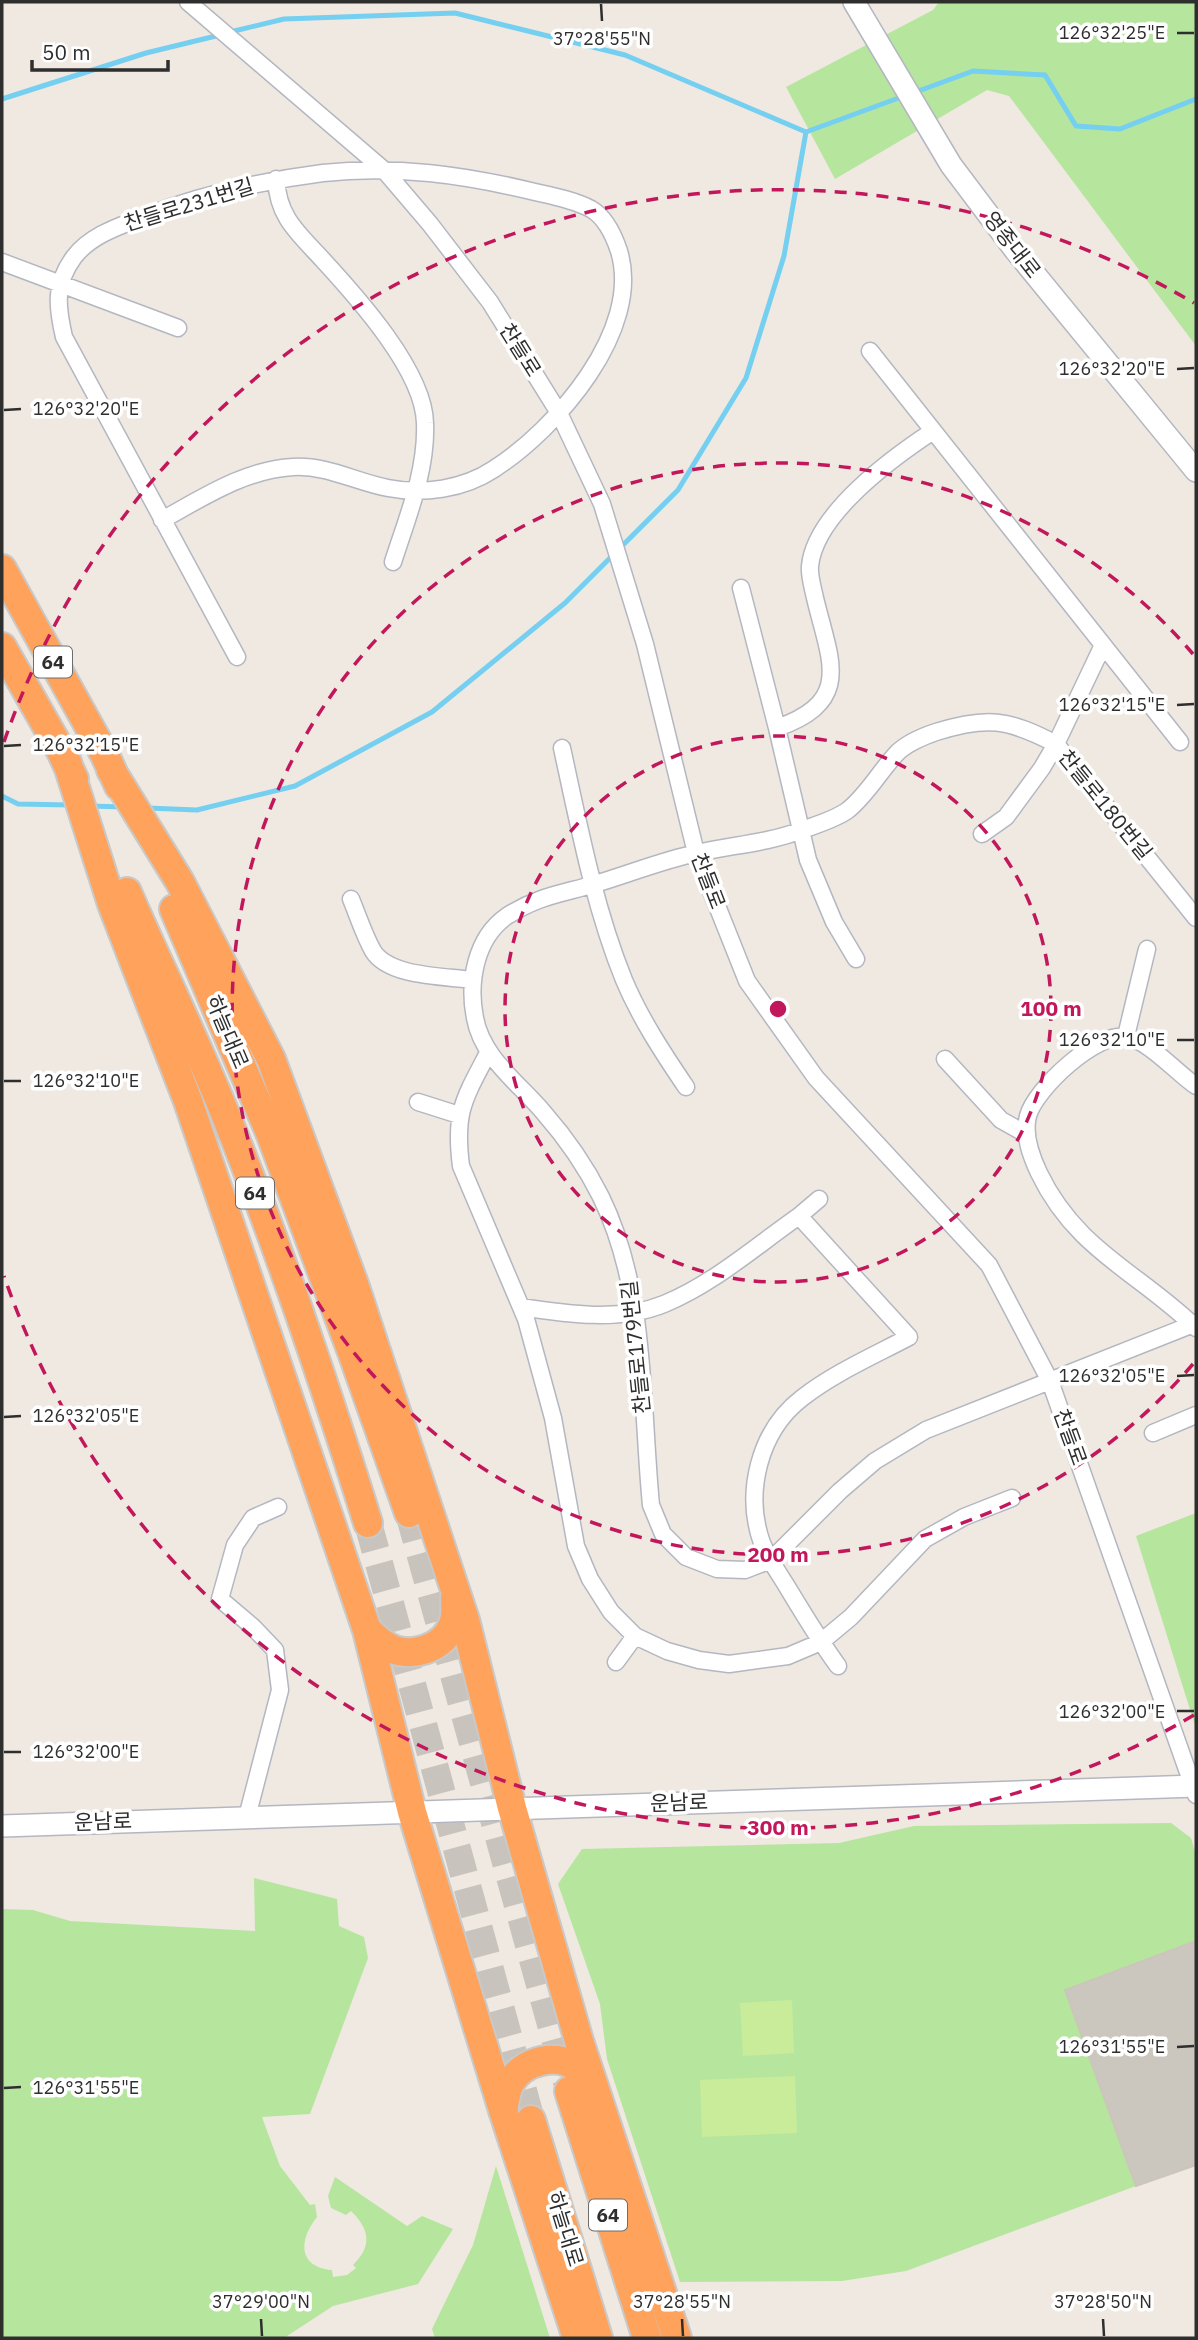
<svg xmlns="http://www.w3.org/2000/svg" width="1198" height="2340" font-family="'IBM Plex Sans','Noto Sans KR',sans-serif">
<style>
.green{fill:#b6e59e}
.pitch{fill:#c9ec9a}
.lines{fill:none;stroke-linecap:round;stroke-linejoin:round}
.stream{stroke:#75cff0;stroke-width:5}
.building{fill:#cbc7bf;stroke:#cbc5ba;stroke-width:2}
.highway-tunnel{stroke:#c8c4bd;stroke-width:28;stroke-dasharray:28 14;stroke-linecap:butt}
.street-casing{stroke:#b4b7c1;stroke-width:19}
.secondary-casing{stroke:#b4b7c1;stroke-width:24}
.highway-casing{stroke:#c9c9c9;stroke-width:32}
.street{stroke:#fff;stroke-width:16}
.secondary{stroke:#fff;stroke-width:21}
.highway{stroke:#ffa35c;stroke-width:28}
.ticks{fill:none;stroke:#2e2e2e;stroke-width:2.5}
.ring{fill:none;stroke:#c2185b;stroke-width:3.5;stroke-dasharray:12 9}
.labels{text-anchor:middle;stroke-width:7;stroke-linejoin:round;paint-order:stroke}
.shield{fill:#fff;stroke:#6d6d6d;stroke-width:2}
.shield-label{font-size:19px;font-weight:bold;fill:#2e2e2e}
.street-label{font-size:21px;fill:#2e2e2e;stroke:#fff}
.ticks-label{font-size:18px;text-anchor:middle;fill:#2e2e2e;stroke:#fff;stroke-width:7;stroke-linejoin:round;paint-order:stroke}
.centre{fill:#c2185b;stroke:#fff;stroke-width:3.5}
.ring-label{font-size:21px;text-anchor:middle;font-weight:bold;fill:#c2185b;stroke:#fff;stroke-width:7;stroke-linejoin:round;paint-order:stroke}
</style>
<rect width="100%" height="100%" fill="#efe9e1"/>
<path class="green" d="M939,2H1196V346L1009,96L987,90L835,179L786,87L933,10Z
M1196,1513V1729L1136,1536Z
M1171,1823L1191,1838L1196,1855V1941L1066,1990L1136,2186L906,2271L842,2281L680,2282L607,2059L600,2004L558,1884L582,1849L839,1843L914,1826Z
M254,1878L337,1899L339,1926L364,1937L368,1958L310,2114L262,2117L280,2166L310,2205L315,2204L317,2217C299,2239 297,2267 332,2270L333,2277L347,2275L356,2268L353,2265C373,2246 369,2228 351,2211L346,2215L331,2208L328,2196L335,2177L407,2226L422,2216L453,2229L418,2284L333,2306L284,2338H2V1909L33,1910L70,1921L255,1931Z
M496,2166L550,2338H435L432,2329L473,2245Z"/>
<path class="pitch" d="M792,2000L794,2053L743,2056L740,2003Z
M795,2076L797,2133L702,2137L700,2080Z"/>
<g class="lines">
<path class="stream" d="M230,32L284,19L455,13L625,55L806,132
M913,93L973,71L1045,75L1076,126L1120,129L1196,99
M2,99L146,53L220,35
M620,548L678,490L746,378L784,256L806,132L904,96
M2,796L18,804L70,805
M91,806L123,807
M147,808L197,810L295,786L432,712L565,603L613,555"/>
</g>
<path class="building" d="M1196,1941V2165L1136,2186L1065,1990Z"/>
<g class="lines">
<path class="highway-tunnel" d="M409,1513L567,2082
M368,1523L531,2120"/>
<defs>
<path id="street" d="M188,2L384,170L430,224L490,302L559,413L602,504L645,644L696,853L747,981L816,1078L989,1265L1050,1381L1196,1795
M276,179C278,217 297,232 322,259C357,297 424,371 425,423C427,471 407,518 393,562
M2,262L178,328
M870,351L1180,742
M162,520C204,497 244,470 293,467C327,465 356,482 388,488C423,495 464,489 494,469C556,429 643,330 619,251C614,236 605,217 591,209C574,200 553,196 535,192C465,175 395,165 323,173C260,181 200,195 140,218C117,227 90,236 74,257C54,284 57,307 64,337L237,657
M741,588L777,728
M562,748C579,826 594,906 624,980C640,1018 663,1053 686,1087
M982,834L1006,817L1042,768L1056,744L1103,645
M351,899C358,916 364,935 373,951C389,977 444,976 472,980
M1196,918L1056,744C1008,719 987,716 936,732C924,736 906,744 897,753C880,771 867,795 848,810C836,819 816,825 802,830C768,843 733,845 697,853C663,860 629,874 595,884C561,894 538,896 507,916C475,938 468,983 475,1018C482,1058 520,1084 544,1113C566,1138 586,1167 601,1197C647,1291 641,1403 651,1505L663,1534L686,1557L717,1569L745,1570L771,1560L840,1491L875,1461L926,1430L1196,1323
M856,959L834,922L808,860L777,728C854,701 830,661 815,598C813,588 809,576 810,566C815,514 892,458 933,431
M1126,1036L1147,949
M488,1053C464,1099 454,1112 461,1166L526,1319L553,1418L576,1546L590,1579L611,1612L635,1636L667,1651L699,1660L729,1664L788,1656L821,1642L851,1617L925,1539L964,1517L1012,1498
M945,1059L1001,1120L1026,1134
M1196,1086C1177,1073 1149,1041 1127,1037C1097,1031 1035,1089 1028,1116C1023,1135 1031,1156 1039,1173C1076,1250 1138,1272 1196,1328
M418,1102L459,1115
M799,1216L819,1199
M521,1307C567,1314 620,1322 664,1304C713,1284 756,1246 799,1216L909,1337C873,1356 834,1373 802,1398C759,1431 744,1493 762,1543C768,1558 778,1572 786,1585C803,1613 819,1640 838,1666
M1153,1433L1196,1415
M616,1662L635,1636
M247,1817L280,1690L275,1650L253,1627L220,1599L235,1545L253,1518L278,1507"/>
<path id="secondary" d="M854,2L951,165L1015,250L1196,471
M2,1826L1196,1786"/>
<path id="highway" d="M2,569L105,755L119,786
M2,647L61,751L74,779
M67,762L112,904L188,1101L367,1630L412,1812L503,2110L577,2338
M111,770L180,882L271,1059L354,1284L465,1620L512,1808L579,2041L677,2338
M127,892C160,968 197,1043 228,1121C281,1252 326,1388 368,1523
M174,909L271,1135L352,1352L409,1513
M367,1630C373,1635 378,1641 385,1645C408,1661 446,1649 454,1621C456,1614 455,1605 455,1598
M569,2091L647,2338
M503,2110C505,2102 506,2090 510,2083C523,2060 560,2051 579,2070C584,2075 588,2083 592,2088
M531,2120L598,2338"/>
</defs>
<use href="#street" class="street-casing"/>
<use href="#secondary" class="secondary-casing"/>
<use href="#highway" class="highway-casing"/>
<use href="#street" class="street"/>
<use href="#secondary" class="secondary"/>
<use href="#highway" class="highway"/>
</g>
<path class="ticks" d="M601,4L602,21M1177,33H1194M1177,369L1194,368M4,410L21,409M1177,705L1194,704M4,746L21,745M1177,1040H1194M4,1081H21M1177,1376L1194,1375M4,1417L21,1416M1177,1711H1194M4,1752H21M1177,2047L1194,2046M4,2088L21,2087M261,2319L262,2336M682,2319L683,2336M1103,2319L1104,2336"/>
<g class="ring">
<circle cx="778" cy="1009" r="273"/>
<path d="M1193 1364A546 546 0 1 1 1193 654"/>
<path d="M1194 1715A819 819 0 0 1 4 1276M4 742A819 819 0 0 1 1194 303"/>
</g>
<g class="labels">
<g class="shield">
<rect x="34" y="646.5" width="38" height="31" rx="5"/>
<rect x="236" y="1177.5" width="38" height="31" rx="5"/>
<rect x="589" y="2199.5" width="38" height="31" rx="5"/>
</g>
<g class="shield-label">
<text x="53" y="669">64</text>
<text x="255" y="1200">64</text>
<text x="608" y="2222">64</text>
</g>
<g class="street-label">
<text transform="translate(189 205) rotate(-17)" y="7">찬들로231번길</text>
<text transform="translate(1012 245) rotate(52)" y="7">영종대로</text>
<text transform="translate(520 350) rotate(58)" y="7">찬들로</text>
<text transform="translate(1105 805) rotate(51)" y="7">찬들로180번길</text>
<text transform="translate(708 881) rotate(69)" y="7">찬들로</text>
<text transform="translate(227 1032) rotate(67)" y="7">하늘대로</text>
<text transform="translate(636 1347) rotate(-96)" y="7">찬들로179번길</text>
<text transform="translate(1070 1437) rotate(70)" y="7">찬들로</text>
<text transform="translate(679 1803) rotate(-2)" y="7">운남로</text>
<text transform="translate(103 1822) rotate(-2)" y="7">운남로</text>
<text transform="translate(565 2229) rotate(73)" y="7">하늘대로</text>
</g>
</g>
<g class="ticks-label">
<text x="1112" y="39">126°32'25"E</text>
<text x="602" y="45">37°28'55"N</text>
<text x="1112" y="375">126°32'20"E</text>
<text x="86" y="415">126°32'20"E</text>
<text x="1112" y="711">126°32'15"E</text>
<text x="86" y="751">126°32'15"E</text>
<text x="1112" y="1046">126°32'10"E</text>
<text x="86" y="1087">126°32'10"E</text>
<text x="1112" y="1382">126°32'05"E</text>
<text x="86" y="1422">126°32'05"E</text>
<text x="1112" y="1718">126°32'00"E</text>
<text x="86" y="1758">126°32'00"E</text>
<text x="1112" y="2053">126°31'55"E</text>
<text x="86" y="2094">126°31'55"E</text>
<text x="261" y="2308">37°29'00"N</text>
<text x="682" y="2308">37°28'55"N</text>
<text x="1103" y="2308">37°28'50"N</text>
</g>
<circle cx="778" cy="1009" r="10" class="centre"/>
<g class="ring-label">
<text x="1051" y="1016">100 m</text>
<text x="778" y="1562">200 m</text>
<text x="778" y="1835">300 m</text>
</g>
<rect width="1198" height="2340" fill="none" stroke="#2e2e2e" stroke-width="7"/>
<path d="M32 60v10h136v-10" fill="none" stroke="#2e2e2e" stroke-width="3.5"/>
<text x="42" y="60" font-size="21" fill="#2e2e2e" stroke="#ffffff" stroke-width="5" paint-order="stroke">50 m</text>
</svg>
